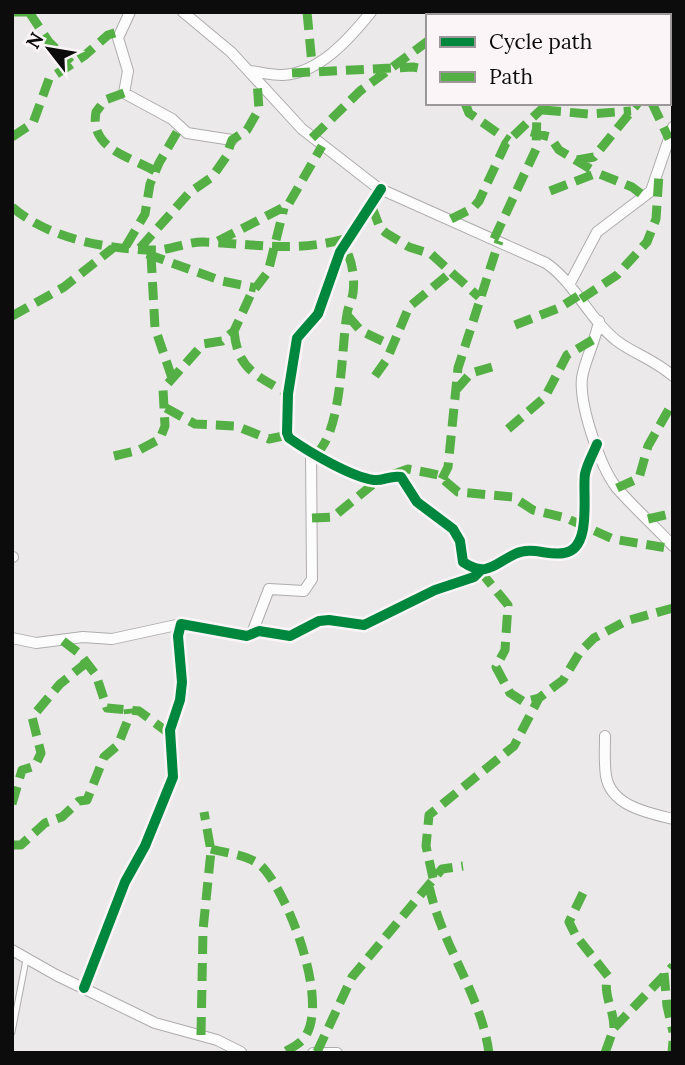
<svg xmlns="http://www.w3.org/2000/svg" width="685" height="1065" font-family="Lora,serif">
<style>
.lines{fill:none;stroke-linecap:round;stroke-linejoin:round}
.lane-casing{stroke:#aeacad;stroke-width:7}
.street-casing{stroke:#aeacad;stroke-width:12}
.lane{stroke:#fcfcfc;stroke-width:5}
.street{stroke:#fcfcfc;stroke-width:10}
.quiet{stroke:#54b044;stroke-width:9;stroke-dasharray:18 9;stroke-linecap:butt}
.cycleway-casing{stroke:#fbf5f8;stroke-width:15}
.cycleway{stroke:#00873e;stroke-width:10}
</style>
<rect width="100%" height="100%" fill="#ece9ea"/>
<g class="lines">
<defs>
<path id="lane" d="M12,1032L26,960"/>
<path id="street" d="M130,12L118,38L128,71L124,93L172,119L187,133L232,140
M183,12L231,52L302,129L378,188L546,263C575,283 589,319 617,341C636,355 652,358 673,376
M249,71C260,72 271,75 282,75C319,74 350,38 371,12
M381,189L340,252L318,314L297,338L288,394L287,433L289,438C309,452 351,477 374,480C384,481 390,475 401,477L417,502L453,529L460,541L463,562C487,578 494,564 515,554C532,546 547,556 564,553C593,549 582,492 585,474C587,464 593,454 597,444
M569,285L597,232L651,191L673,127
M599,321C596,340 584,362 582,378C579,405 600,466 616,487C633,507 655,526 673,546
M12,557H13
M252,633L269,589L304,591L312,579L311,452
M12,638L36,643L83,637L112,639L181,624
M605,736C605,749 604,763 606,776C611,806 648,813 673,819
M12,950L56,975L155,1023L217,1040L241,1052
M84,988L125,882L145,846L173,777L170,730L180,700L182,682L178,636L181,624L247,636L259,631L290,636L319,621L329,620L364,625L435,590L474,577L480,571
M313,1053H337"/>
</defs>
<use href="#lane" class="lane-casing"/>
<use href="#street" class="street-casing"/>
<use href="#lane" class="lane"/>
<use href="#street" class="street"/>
<path class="quiet" d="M12,12H28
M29,12L49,42L71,63
M307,12L312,64
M619,12L621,16
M475,16H486
M535,16L552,12
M669,52L673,42
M292,73L413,67L428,70
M124,93L105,100L96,112C89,149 131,157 155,171
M669,94L673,92
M465,103L469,113L509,141
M652,103L669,139
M543,110L588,114L631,111
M531,132L550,137L559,150L597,173
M12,137L33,123L49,79L84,56L108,35L121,31
M312,138L360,91L428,41
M577,160L594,157L638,103
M550,191L597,173L632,187L645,197
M12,207C49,239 109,250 158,250C173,249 190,241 205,242C256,244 298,253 348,238
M372,207L380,228L386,233L409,247L431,254L479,297
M451,219L473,208L479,201L506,143L548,103
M494,239L536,149L537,112
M218,241L288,205L322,146
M126,246L145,214L150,184L159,163L180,127
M140,248L189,193L212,177L226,157L232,140L247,130L259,109L257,81
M147,254L222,281L256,288
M151,255L155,328L172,378
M581,299L617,275L647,242L656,219L659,174
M347,315L361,331L393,346
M12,316L64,287L113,248
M515,325L559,308L578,296
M234,331C238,371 257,375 288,394
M375,376L387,359L409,307L450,273
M456,390L471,373L492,367
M166,408L195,424L236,426L269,439L288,435
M508,429L545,397L567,355L596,338
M316,454C343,430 341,348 347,314C348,307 352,300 353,293C355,277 352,259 344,246
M114,456L139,450L160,439L165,426L163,389L203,344L222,341L234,331L251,294L268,272L284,208
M394,474L408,469L429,473L438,475L458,492L513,497L533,510L566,518L613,539L673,549
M442,479L448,467L458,368L499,241
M617,488L639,478L648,446L673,402
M312,518L333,517L377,481
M648,519L673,513
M480,571L508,605L505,650L496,667L510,693L524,702L539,698
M63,641L80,654L96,675L107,708L139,711L170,734
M12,804L22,770L35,766L41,753L32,717L60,684L86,663
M12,845H21L45,823L62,817L79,801L87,800L104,757L118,745L129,717L128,709
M211,849C229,854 253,855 265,870C290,900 329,1001 305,1037C300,1044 291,1048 283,1053
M433,878L426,846L429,815L514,746L539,698L563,680L580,652L594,638L626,621L673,608
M429,886C442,946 481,994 489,1053
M583,893L569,922L576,936L608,976C602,994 614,1009 614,1028
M664,973L667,1006L673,1032
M201,1035L203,930L211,851L204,812
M317,1052L352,977L442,869L463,866
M605,1053L614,1028L673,966
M672,1053L673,1041"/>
<defs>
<path id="cycleway" d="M381,189L340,252L318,314L297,338L288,394L287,433L289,438C309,452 351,477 374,480C384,481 390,475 401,477L417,502L453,529L460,541L463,562C487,578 494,564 515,554C532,546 547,556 564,553C593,549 582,492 585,474C587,464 593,454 597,444
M84,988L125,882L145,846L173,777L170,730L180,700L182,682L178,636L181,624L247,636L259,631L290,636L319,621L329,620L364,625L435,590L474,577L480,571"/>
</defs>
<use href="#cycleway" class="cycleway-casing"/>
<use href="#cycleway" class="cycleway"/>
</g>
<rect width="685" height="1065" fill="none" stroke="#0d0c0c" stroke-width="28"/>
<rect x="426" y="14" width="245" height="91" fill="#fbf5f8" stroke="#9c989a" stroke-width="2"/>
<rect x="440" y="37" width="35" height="10" fill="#00873e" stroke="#9c989a" stroke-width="2"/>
<text x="489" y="49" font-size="21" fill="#0d0c0c">Cycle path</text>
<rect x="440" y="72" width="35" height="10" fill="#54b044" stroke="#9c989a" stroke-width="2"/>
<text x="489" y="84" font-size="21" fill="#0d0c0c">Path</text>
<g transform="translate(49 49) rotate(301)" stroke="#fbf5f8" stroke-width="5" paint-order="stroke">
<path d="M0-5L12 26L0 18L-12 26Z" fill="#0d0c0c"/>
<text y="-10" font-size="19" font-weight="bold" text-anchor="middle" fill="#0d0c0c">N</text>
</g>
</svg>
